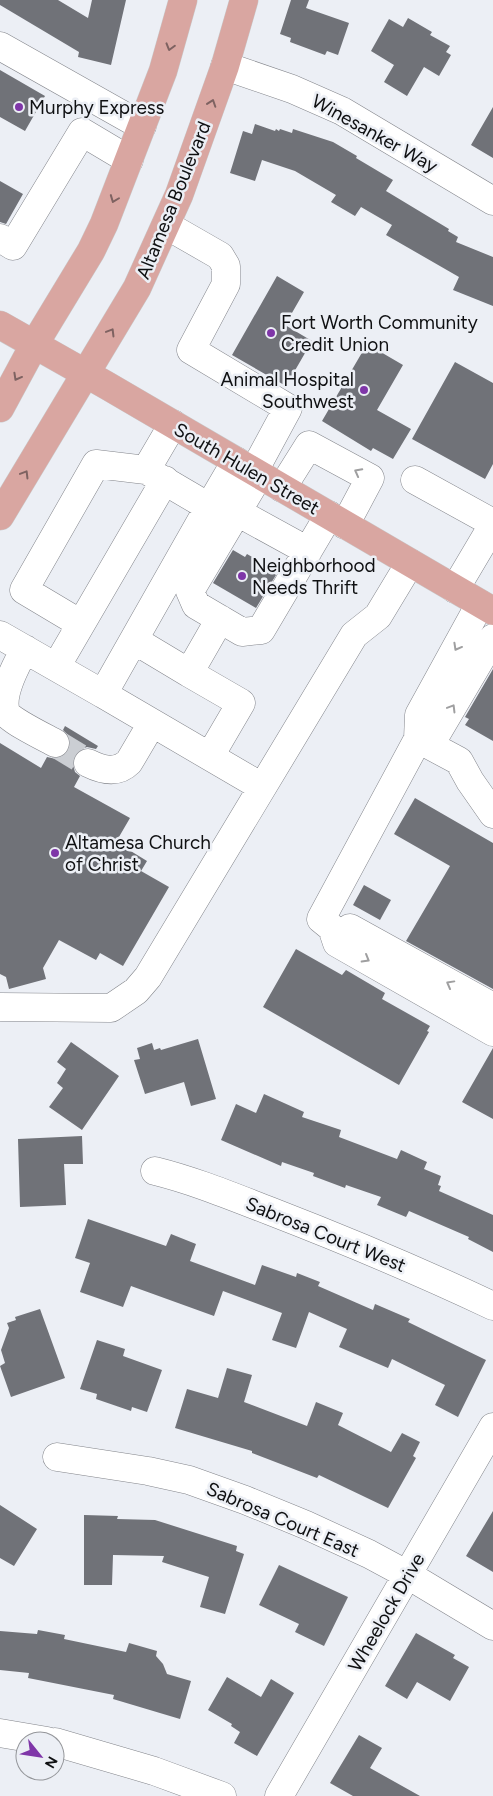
<svg xmlns="http://www.w3.org/2000/svg" width="493" height="1796" font-family="Figtree,sans-serif">
<style>
.building{fill:#707278}
.lines{fill:none;stroke-linecap:round;stroke-linejoin:round}
.minor-tunnel{stroke:#cbced3;stroke-width:28;stroke-dasharray:28 14;stroke-linecap:butt}
.minor-casing{stroke:#83858b;stroke-width:29}
.major-casing{stroke:#cacacb;stroke-width:29}
.minor{stroke:#fff;stroke-width:28}
.major{stroke:#d9a6a1;stroke-width:28}
.oneway{stroke:#7e6261}
.oneway2{stroke:#9f9fa0}
.poi-dot{fill:#7f36a8;stroke:#eceff5;stroke-width:2}
.labels{text-anchor:middle;stroke-width:5;stroke-linejoin:round;paint-order:stroke}
.poi-label{font-size:19px;fill:#0f1012;stroke:#eceff5;text-anchor:start}
.street-label{font-size:19px;fill:#0f1012;stroke:#eceff5}
</style>
<rect width="100%" height="100%" fill="#eceff5"/>
<path class="building" d="M0,0H58L88,18L92,0H126L111,65L78,57L79,52L0,5Z
M291,0H309L306,8L349,23L338,55L327,51L325,55L290,42L291,38L280,34Z
M408,18L432,32L430,35L450,46L446,52L451,55L439,76L424,67L407,96L384,82L394,65L371,51L389,19L403,27Z
M0,70L45,96L25,131L0,117Z
M493,107V158L471,145Z
M255,124L275,131L276,129L279,131L280,129L292,133L293,129L333,142L357,156L356,158L393,180L386,191L449,229L448,231L458,237L456,242L493,257V306L453,290L459,277L386,235L392,225L361,207L355,216L331,202L336,195L295,171L262,160L255,181L230,173L243,131L252,134Z
M0,181L23,194L6,224L0,222Z
M277,276L304,292L285,325L312,341L286,386L232,355Z
M367,344L403,365L377,410L411,429L393,459L373,448L371,451L322,421Z
M455,362L493,383V464L485,479L412,439Z
M233,550L245,557L247,554L275,570L273,573L276,575L256,608L213,583Z
M493,669V741L465,725L469,719L465,717Z
M65,726L98,746L96,749L87,747L79,750L74,756L73,765L75,772L80,776L74,787L130,818L116,842L147,861L141,871L169,887L123,966L100,953L96,960L59,940L43,968L46,979L9,989L6,977L0,974V743L41,768L47,757L56,759L64,756L69,751L71,742L68,735L63,730Z
M415,798L493,843V989L406,941L450,866L394,834Z
M364,885L391,900L380,920L353,905Z
M296,949L342,975L346,970L385,993L382,999L430,1026L427,1031L429,1032L399,1085L263,1007Z
M198,1039L216,1099L191,1106L184,1082L145,1094L134,1060L140,1059L137,1048L152,1043L154,1050L160,1048L161,1050Z
M71,1042L119,1076L82,1130L49,1107L63,1088L57,1083L66,1069L57,1062Z
M493,1048V1119L462,1102Z
M264,1094L304,1112L302,1117L341,1130L339,1137L397,1159L401,1150L427,1162L424,1169L441,1176L438,1185L441,1186L439,1191L493,1215V1252L468,1239L469,1237L409,1211L406,1217L377,1205L381,1197L346,1185L345,1188L313,1176L314,1173L282,1162L281,1166L221,1140L236,1104L256,1113Z
M82,1136L83,1164H64L66,1205L20,1207L18,1139Z
M88,1219L166,1246L171,1234L196,1244L190,1261L255,1285L262,1265L296,1277L297,1273L320,1282L318,1286L373,1310L375,1304L410,1319L408,1322L486,1360L458,1417L435,1405L445,1385L392,1359L388,1368L339,1347L347,1329L309,1312L296,1348L272,1340L282,1313L223,1291L214,1316L131,1286L123,1307L80,1292L90,1263L75,1258Z
M40,1309L65,1378L11,1397L0,1366L5,1363L1,1350L9,1328L7,1323L16,1320L15,1317Z
M97,1340L125,1349L123,1356L162,1370L147,1412L132,1407L131,1411L96,1399L97,1394L80,1389Z
M227,1368L252,1375L244,1402L307,1426L316,1402L343,1413L338,1425L391,1452L402,1433L420,1442L413,1456L416,1458L388,1508L319,1475L317,1478L252,1453V1451L175,1428L187,1389L218,1398Z
M0,1505L37,1529L14,1566L0,1558Z
M493,1511V1572L466,1556Z
M84,1515L118,1516L117,1519L155,1520L237,1546L236,1551L244,1554L225,1614L200,1607L209,1577L162,1562L164,1556L113,1555L112,1585H84Z
M279,1565L348,1597L324,1646L295,1632L299,1624L259,1605Z
M38,1630L65,1635L64,1639L126,1652L129,1643L157,1651L156,1656L163,1664L167,1674L191,1681L180,1719L113,1699L114,1695L28,1678L29,1673L0,1670V1631L37,1634Z
M416,1633L455,1655L453,1658L469,1667L450,1701L417,1682L407,1699L385,1686Z
M227,1677L261,1697L271,1679L294,1693L257,1756L234,1743L240,1732L231,1726L232,1724L208,1710Z
M359,1735L382,1748L370,1768L420,1796H353L330,1783Z"/>
<g class="lines">
<path class="minor-tunnel" d="M55,743L88,763"/>
<defs>
<path id="minor" d="M0,46L142,126
M225,66L292,89L342,111L493,201
M166,225L220,256L226,266V284L191,350L288,408L254,471
M0,238L13,246L82,132L129,160
M259,475L190,591L196,605L242,632L261,630L329,515
M415,480L493,523
M282,488L309,445L370,478L345,525
M209,507L236,461
M237,512L308,551
M455,589L493,525
M480,604L419,715L418,739L321,919L332,928L337,943L493,1032
M81,624L24,590L96,464L146,470
M0,635L103,694L209,507L146,470L173,424
M134,640L189,673
M25,649C16,665 0,695 6,713C13,722 44,737 55,743
M56,667L165,480
M103,694L262,787
M418,739L437,733L493,638
M418,739L459,761L470,781L493,814
M210,756L241,703L189,673L220,619
M88,763C102,770 117,774 129,762L152,723
M350,928L493,1007
M0,1007L111,1008L136,991L148,977L354,635L378,616L410,563
M155,1171C195,1181 231,1196 270,1211C345,1240 419,1271 493,1306
M57,1457L148,1471L189,1480L245,1500L306,1525L369,1554L408,1575L493,1626
M0,1733L47,1741
M55,1742L154,1771L222,1796
M279,1796L493,1427"/>
<path id="major" d="M0,325L106,385L493,611
M0,408L34,345L91,251L104,224L163,71L183,0
M0,516L137,288L179,195L225,66L244,0"/>
</defs>
<use href="#minor" class="minor-casing"/>
<use href="#major" class="major-casing"/>
<use href="#minor" class="minor"/>
<use href="#major" class="major"/>
</g>
<defs><path id="oneway-chevron" d="M-2-3.5L2.5 0L-2 3.5" fill="none" stroke-width="1.6" stroke-linecap="round" stroke-linejoin="round" transform="scale(1.25)"/></defs>
<g class="oneway">
<use href="#oneway-chevron" transform="translate(170 47) rotate(106)"/>
<use href="#oneway-chevron" transform="translate(212 103) rotate(-71)"/>
<use href="#oneway-chevron" transform="translate(114 199) rotate(111)"/>
<use href="#oneway-chevron" transform="translate(111 332) rotate(-59)"/>
<use href="#oneway-chevron" transform="translate(17 377) rotate(119)"/>
<use href="#oneway-chevron" transform="translate(25 474) rotate(-59)"/>
</g>
<g class="oneway2">
<use href="#oneway-chevron" transform="translate(358 472) rotate(-152)"/>
<use href="#oneway-chevron" transform="translate(457 647) rotate(119)"/>
<use href="#oneway-chevron" transform="translate(452 708) rotate(-59)"/>
<use href="#oneway-chevron" transform="translate(366 959) rotate(30)"/>
<use href="#oneway-chevron" transform="translate(450 984) rotate(-151)"/>
</g>
<g class="poi-dot">
<circle cx="19" cy="107" r="5"/>
<circle cx="271" cy="333" r="5"/>
<circle cx="364" cy="390" r="5"/>
<circle cx="242" cy="576" r="5"/>
<circle cx="55" cy="853" r="5"/>
</g>
<g class="labels">
<g class="poi-label">
<text x="29" y="114">Murphy Express</text>
<text x="281" y="329">Fort Worth Community<tspan x="281" dy="22">Credit Union</tspan></text>
<text x="354" y="386" text-anchor="end">Animal Hospital<tspan x="354" dy="22">Southwest</tspan></text>
<text x="252" y="572">Neighborhood<tspan x="252" dy="22">Needs Thrift</tspan></text>
<text x="65" y="849">Altamesa Church<tspan x="65" dy="22">of Christ</tspan></text>
</g>
<g class="street-label">
<text transform="translate(375 133) rotate(29)" y="7">Winesanker Way</text>
<text transform="translate(173 200) rotate(-68)" y="7">Altamesa Boulevard</text>
<text transform="translate(247 468) rotate(30)" y="7">South Hulen Street</text>
<text transform="translate(326 1234) rotate(22)" y="7">Sabrosa Court West</text>
<text transform="translate(283 1519) rotate(23)" y="7">Sabrosa Court East</text>
<text transform="translate(386 1612) rotate(-60)" y="7">Wheelock Drive</text>
</g>
</g>
<g transform="translate(40 1756) rotate(120)"><circle r="24" fill="#eceff5" stroke="#94969a"/>
<path d="M0-4L9 19L0 12L-9 19Z" fill="#7f36a8"/>
<text y="-8" font-size="14" font-weight="bold" text-anchor="middle" fill="#0f1012">N</text>
</g>
</svg>
